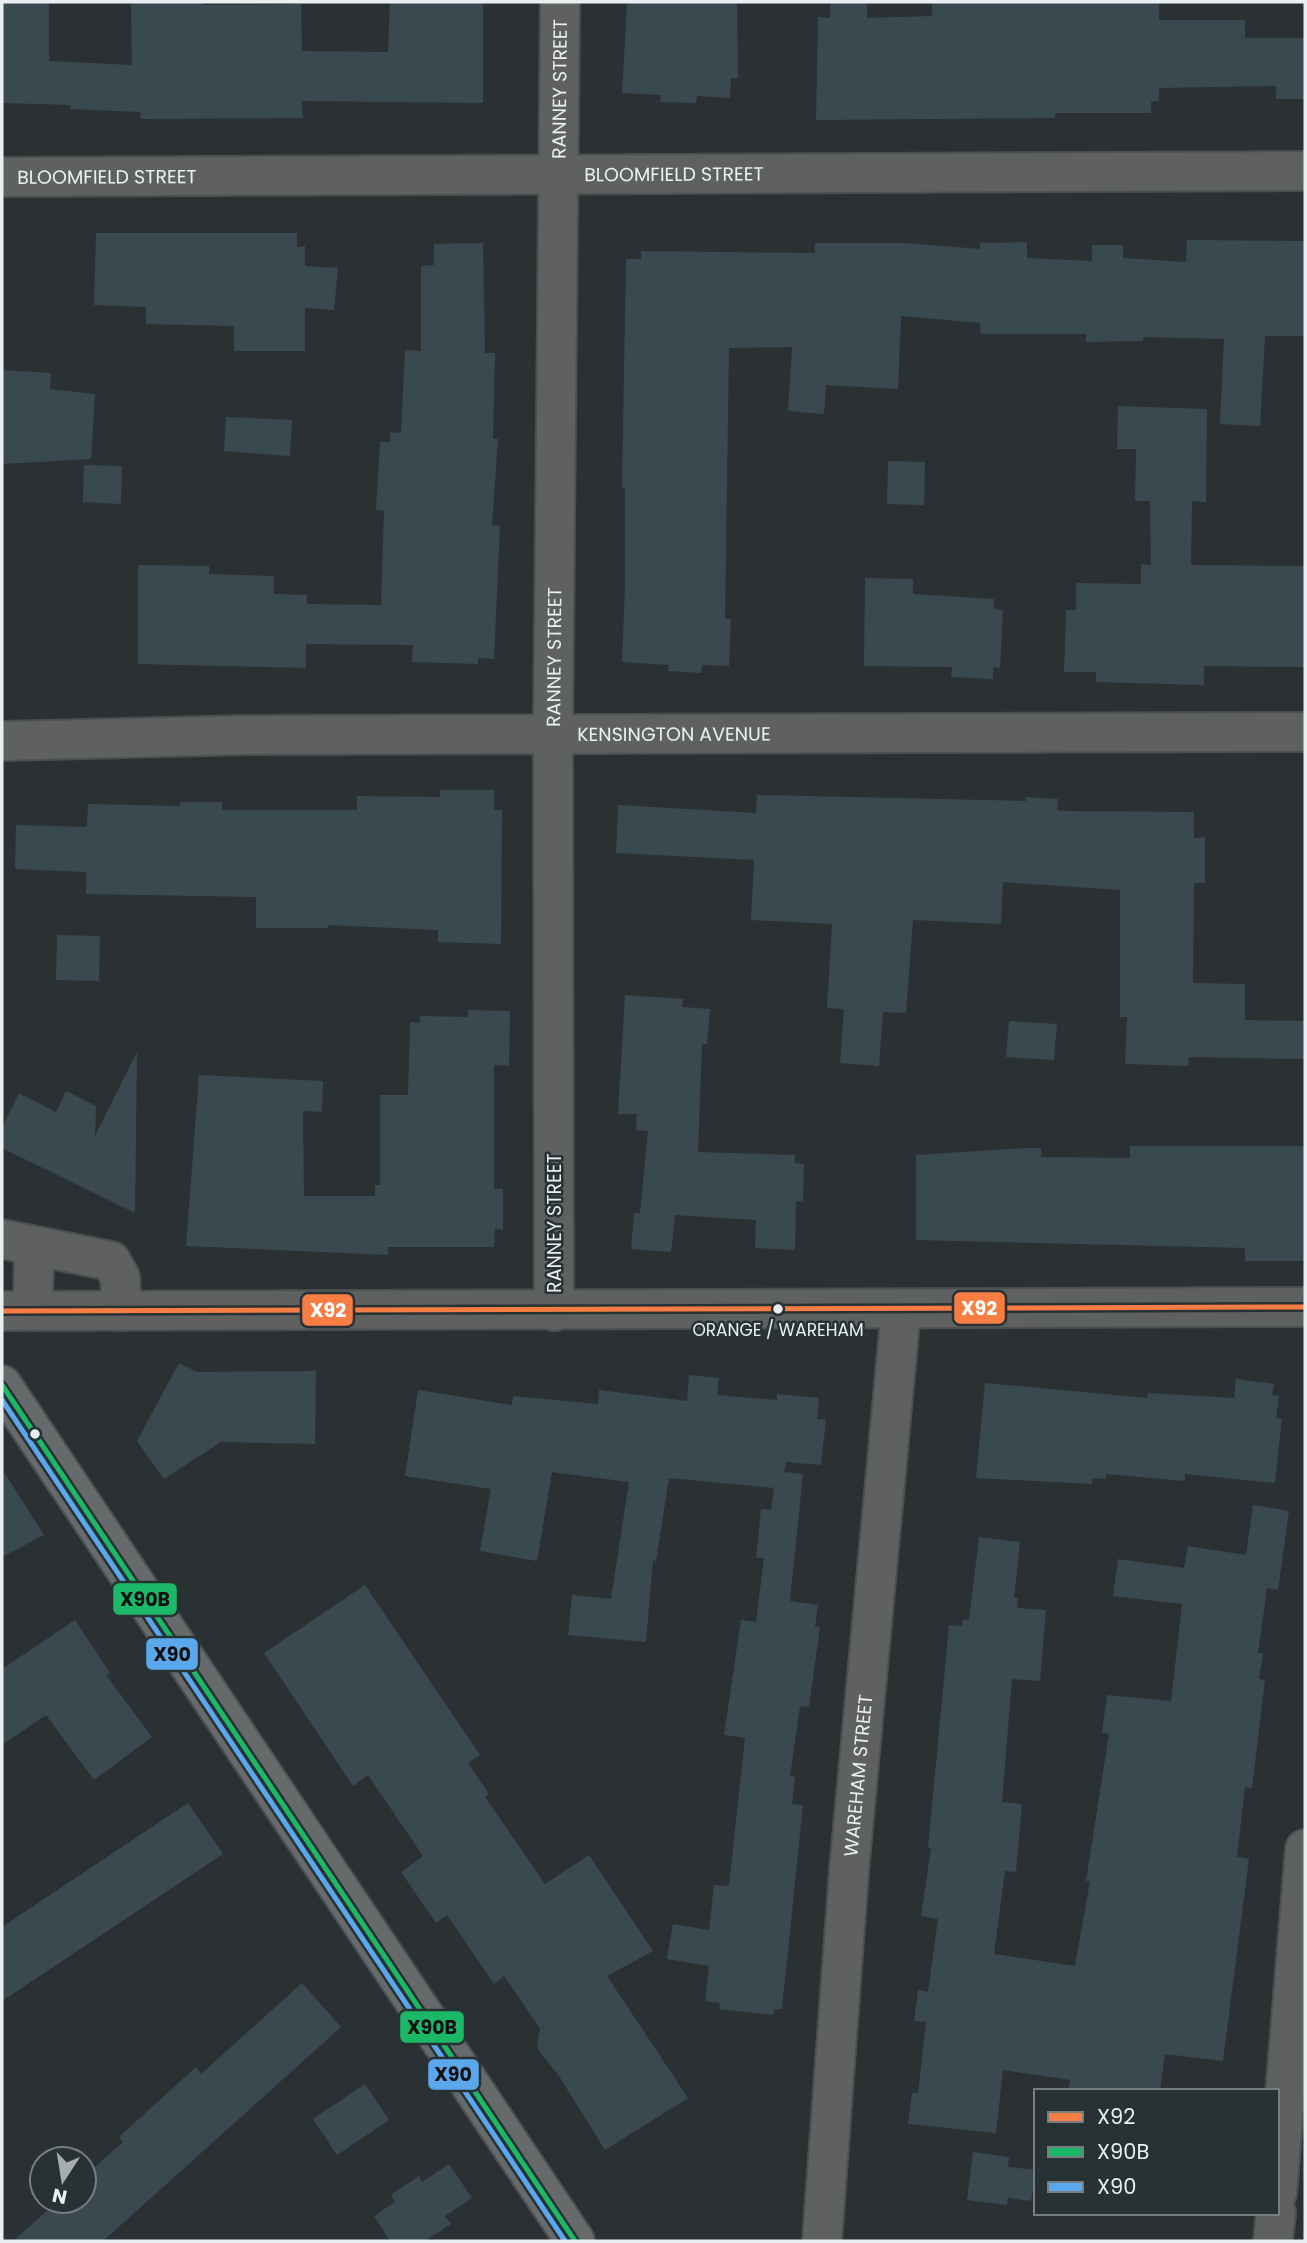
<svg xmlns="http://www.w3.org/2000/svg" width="1307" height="2243" font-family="Poppins,sans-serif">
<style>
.building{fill:#3a4950}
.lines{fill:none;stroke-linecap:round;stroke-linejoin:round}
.minor-casing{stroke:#4a4f50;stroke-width:42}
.major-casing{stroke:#4a4f50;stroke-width:42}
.minor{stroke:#5f6161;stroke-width:38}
.major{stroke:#676a6a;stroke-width:38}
.bus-1-casing{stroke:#283235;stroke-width:10}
.bus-2-casing{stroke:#283235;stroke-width:10}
.bus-3-casing{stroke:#283235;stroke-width:10}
.bus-1{stroke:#f77d43;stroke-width:5}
.bus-2{stroke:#1ab867;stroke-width:5}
.bus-3{stroke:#5aa8eb;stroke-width:5}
.bus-dot{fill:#eaf0f2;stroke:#283235;stroke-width:2.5}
.labels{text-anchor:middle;stroke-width:5;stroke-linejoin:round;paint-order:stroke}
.bus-label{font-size:17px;fill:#eaf0f2;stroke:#283235}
.street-label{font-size:19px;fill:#eaf0f2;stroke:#283235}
.line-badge{stroke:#283235;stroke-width:2.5}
.badge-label{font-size:19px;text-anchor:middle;font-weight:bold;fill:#fff}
.pale-badge-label{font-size:19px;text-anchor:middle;font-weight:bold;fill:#111}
</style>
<rect width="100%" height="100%" fill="#2b3132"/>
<path class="building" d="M2,2H49V61L132,65L131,2H204V5L301,4L302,51L388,52L390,2H483V103L302,101L303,118L141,119L140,112L70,109L71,105L2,103Z
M627,2H737L738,78H731L730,98L697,96L696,103L660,102L661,95L622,93Z
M830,2H867V18L932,16V2H1053L1159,3V20H1245V38H1305V99H1276V86L1159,88V101L1151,102V113H1055V118L816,120L818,17L830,18Z
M96,233H297V247L305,246V266L338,268L334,310L305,308V351H234V326L146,324V307L94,305Z
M1187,240L1305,241V336H1265L1260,426L1220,424L1224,339L1143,337V341L1086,342V334H981L980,323L901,316L898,389L826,385L824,414L788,411L792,347L729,348L725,619H731L729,666L702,665L701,673L668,671L669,665L622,662L625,586V488H622L626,259H641V251L815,253V243H905L980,249V243L1027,242V258L1092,261V245H1123V258L1186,262Z
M483,243L485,353H495L493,439H498L492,525L500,526L494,659L478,658V664L412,662L413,645L306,644V668L138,664V565L209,566V574L274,576V594L307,595V604L381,605L384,511L376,510L380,442H390V432L401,433L405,350L421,351V266L434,265V244Z
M2,370L51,373L50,389L95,394L91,459L2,464Z
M1118,406L1207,409L1206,502L1192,501L1191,565L1305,566V667L1204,666V685L1096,682V672H1064L1066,610H1076V583L1141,584V564L1151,565L1150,501H1135L1136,449H1117Z
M226,417L292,420L290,456L224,451Z
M888,461L925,462L924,505L887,504Z
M84,465L122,466L121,504L83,502Z
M865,578L913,579V594L994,599V609L1003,610L1000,668L993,667V679L951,677L952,667L864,666Z
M440,790H494V810H502L501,944L438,942V930L328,925V928H256V897L86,894V872L15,869L16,825L87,827L88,804L180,806V802H222V810H357V796L440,797Z
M757,795L1026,801V797L1058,799L1057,810L1064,811L1194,812V838L1205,837V883H1194L1193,983L1245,984V1020L1305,1021V1059L1189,1057L1188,1066L1125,1064L1127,1017H1120V890L1003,882L1001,924L913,920L906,1013L883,1012L879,1066L840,1063L844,1009L827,1008L832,924L751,920L754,860L616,853L618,805L756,813Z
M57,935L100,936L99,981L56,980Z
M625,995L683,999L682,1007L710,1009L707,1044H702L698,1152L795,1155V1163L804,1164L803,1202L796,1201L795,1250L755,1248L756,1220L675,1215L671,1252L631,1249L634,1213H640L648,1131L636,1130L637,1114H618Z
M468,1010L510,1011L509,1066L494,1065V1189H503V1230L495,1229L494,1247H388V1255L186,1246L199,1075L323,1081L322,1112L303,1111L304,1196H375V1185H380V1095H408L410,1022L420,1023V1016L468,1017Z
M1009,1021L1057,1024L1054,1060L1006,1057Z
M137,1052L135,1213L2,1148V1128L19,1093L56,1112L66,1091L96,1106L95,1136Z
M1130,1146H1305V1261H1245V1248L916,1240V1155L1025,1148H1041V1157L1130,1158Z
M179,1363L197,1372L316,1371L315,1444L221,1442L164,1479L137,1441Z
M689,1375L719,1378L717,1395L777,1400V1394L819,1398L817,1419L826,1420L821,1465L786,1462L784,1472L803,1474L790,1601L818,1605L815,1627H820L809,1707L800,1706L790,1776L795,1777L792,1804L803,1805L782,2009H774L773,2015L719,2009L720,2003L705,2001L709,1966L667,1959L673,1924L709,1930L714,1885L729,1886L745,1738L724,1735L741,1620L756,1622L764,1558H756L761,1509L771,1510L774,1488L669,1478L656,1561L653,1560L646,1642L568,1635L572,1595L611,1599L629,1482L552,1472L537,1561L480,1551L491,1489L405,1476L418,1390L512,1405L513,1396L598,1404L599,1390L687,1401Z
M1236,1379L1274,1384L1272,1395L1279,1396L1276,1418L1282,1419L1275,1483L1185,1474V1481L1106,1474V1479L1093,1478L1092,1484L976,1478L985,1383L1147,1398L1148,1393L1234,1398Z
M2,1469L44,1535L2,1557Z
M1253,1505L1289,1511L1278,1590L1267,1588L1258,1653H1263L1259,1679L1265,1680L1252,1788L1245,1787L1237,1857L1249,1859L1223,2061L1165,2054L1160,2091H1068L1070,2080L1003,2070L996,2133L908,2124L912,2093H918L926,2022L914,2021L918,1990L928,1992L938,1919L921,1916L931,1848H928L949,1625L962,1626L963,1619L969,1620L979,1537L1020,1542L1014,1598H1018L1017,1608L1046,1610L1040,1681L1012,1679L1002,1802L1022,1804L1016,1872L1005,1871L994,1954L1075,1966L1090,1881H1086L1109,1734L1102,1733L1107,1695L1171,1701L1182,1604L1113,1596L1118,1559L1184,1568L1188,1546L1246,1555Z
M365,1585L480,1755L468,1763L489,1794L485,1797L545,1884L589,1855L653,1951L607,1976L688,2098L605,2150L559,2076L539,2051L537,2046L540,2028L504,1976L494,1984L447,1915L436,1923L401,1872L423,1856L368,1775L353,1786L264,1653Z
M75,1620L110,1673L106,1675L152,1737L94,1780L46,1715L2,1745V1669Z
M188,1803L223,1854L2,2001V1927Z
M302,1983L341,2027L103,2241H13L58,2201H84V2177L123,2142L119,2137L196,2067L201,2074Z
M365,2084L389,2120L337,2155L313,2119Z
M973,2152L1009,2157L1008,2167L1036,2170L1031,2201L1008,2198L1007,2205L967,2200Z
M449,2164L472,2198L445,2216L451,2224L425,2241H390L374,2216L395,2202L391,2195L419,2176L422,2182Z"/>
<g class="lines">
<defs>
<g id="minor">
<path id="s1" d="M2,177L1305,171"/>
<path id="s2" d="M2,741L247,735L1305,732"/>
<path d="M2,1239L111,1261L120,1277L122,1311"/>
<path d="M2,1311L1305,1307"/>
<path d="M33,1311L34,1246"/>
<path id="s3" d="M554,1311L553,734L560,2"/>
<path d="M1277,2193L1305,1849"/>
<path id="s4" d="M822,2241L849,1871L901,1310"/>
<path d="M1273,2241L1276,2213"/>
</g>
<path id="major" d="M2,1385L575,2241"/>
</defs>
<use href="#minor" class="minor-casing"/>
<use href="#major" class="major-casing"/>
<use href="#minor" class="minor"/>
<use href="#major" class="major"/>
<defs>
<path id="bus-1" d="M2,1311L1305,1307"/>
<path id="bus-2" d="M2,1385L575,2241"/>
<path id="bus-3" d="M2,1400L565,2241"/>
</defs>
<use href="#bus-1" class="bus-1-casing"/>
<use href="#bus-2" class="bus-2-casing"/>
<use href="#bus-3" class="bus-3-casing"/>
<use href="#bus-1" class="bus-1"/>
<use href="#bus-2" class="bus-2"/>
<use href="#bus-3" class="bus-3"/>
</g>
<g class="bus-dot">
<circle cx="778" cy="1309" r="6"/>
<circle cx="35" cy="1434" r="6"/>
</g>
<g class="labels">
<g class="bus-label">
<text x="778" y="1336">ORANGE / WAREHAM</text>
</g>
<g class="street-label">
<text dy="7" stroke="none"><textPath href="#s3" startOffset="1222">RANNEY STREET</textPath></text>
<text dy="7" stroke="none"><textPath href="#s1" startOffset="672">BLOOMFIELD STREET</textPath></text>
<text dy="7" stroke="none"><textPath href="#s1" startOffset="105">BLOOMFIELD STREET</textPath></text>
<text dy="7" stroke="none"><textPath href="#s3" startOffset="654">RANNEY STREET</textPath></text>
<text dy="7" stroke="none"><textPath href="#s2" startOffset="672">KENSINGTON AVENUE</textPath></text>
<text transform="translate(554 1223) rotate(-90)" y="7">RANNEY STREET</text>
<text dy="7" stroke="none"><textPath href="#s4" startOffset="467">WAREHAM STREET</textPath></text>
</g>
</g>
<g class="line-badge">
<rect x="953" y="1291" width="53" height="34" rx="7" fill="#f77d43"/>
<rect x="301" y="1293" width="53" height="34" rx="7" fill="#f77d43"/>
<rect x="112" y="1582" width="66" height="34" rx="7" fill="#1ab867"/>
<rect x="145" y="1637" width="54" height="34" rx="7" fill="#5aa8eb"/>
<rect x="399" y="2010" width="66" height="34" rx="7" fill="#1ab867"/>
<rect x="427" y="2058" width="53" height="33" rx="7" fill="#5aa8eb"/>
</g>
<g class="badge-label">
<text x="979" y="1315">X92</text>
<text x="328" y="1317">X92</text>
</g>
<g class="pale-badge-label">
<text x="145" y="1606">X90B</text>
<text x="172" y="1661">X90</text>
<text x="432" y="2034">X90B</text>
<text x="453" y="2081">X90</text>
</g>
<rect width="1307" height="2243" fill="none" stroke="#eaf0f2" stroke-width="7"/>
<rect x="1034" y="2089" width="245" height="126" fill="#283235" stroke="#767e81" stroke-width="2"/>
<rect x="1048" y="2112" width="35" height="10" fill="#f77d43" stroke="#767e81" stroke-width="2"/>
<text x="1097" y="2124" font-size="21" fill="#eaf0f2">X92</text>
<rect x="1048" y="2147" width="35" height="10" fill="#1ab867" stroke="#767e81" stroke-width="2"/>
<text x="1097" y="2159" font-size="21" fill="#eaf0f2">X90B</text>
<rect x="1048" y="2182" width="35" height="10" fill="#5aa8eb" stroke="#767e81" stroke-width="2"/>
<text x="1097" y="2194" font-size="21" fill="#eaf0f2">X90</text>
<g transform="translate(63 2180) rotate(192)"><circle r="33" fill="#283235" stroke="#767e81" stroke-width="2"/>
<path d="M0-5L12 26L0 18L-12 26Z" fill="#a7adaf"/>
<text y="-10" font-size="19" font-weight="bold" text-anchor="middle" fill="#eaf0f2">N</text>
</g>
</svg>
